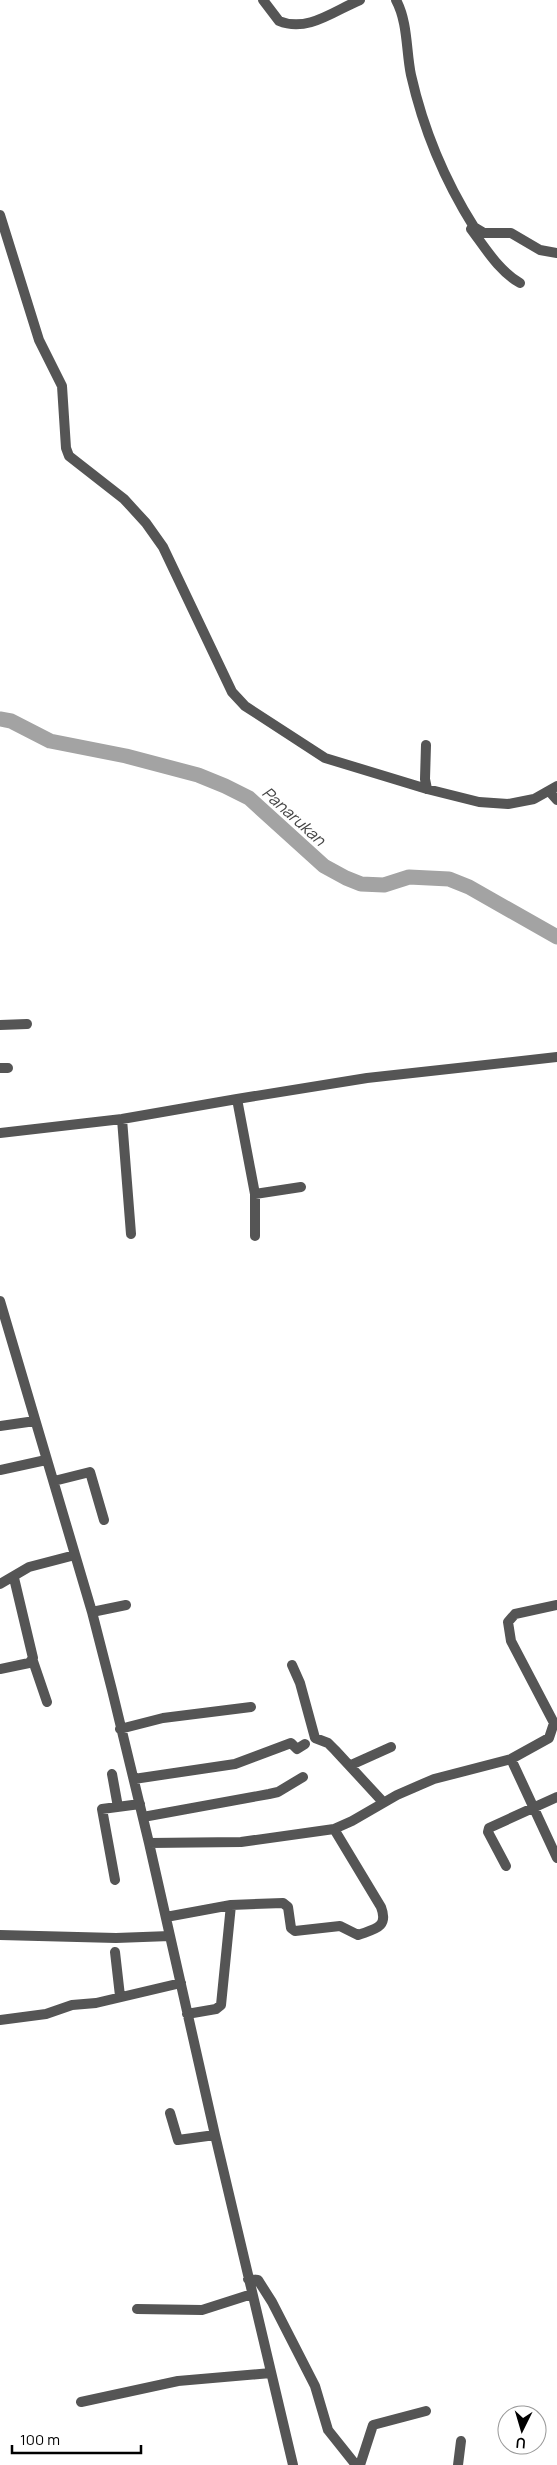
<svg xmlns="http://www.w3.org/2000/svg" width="557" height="2465" font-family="Manrope,sans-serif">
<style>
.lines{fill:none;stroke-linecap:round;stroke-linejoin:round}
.river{stroke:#a3a3a3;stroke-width:15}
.minor{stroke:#555;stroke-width:10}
.labels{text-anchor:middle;stroke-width:4;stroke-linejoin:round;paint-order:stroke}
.water-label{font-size:16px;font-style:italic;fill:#444;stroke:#fff}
</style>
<rect width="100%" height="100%" fill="#fff"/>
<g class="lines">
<path class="river" d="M0,719L11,721L50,741L126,756L198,775L225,786L249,798L324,866L346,878L361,884L384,885L409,877L449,879L469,887L557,937"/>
<path class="minor" d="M263,0L279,21C308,33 335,10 360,0
M396,0C408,22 406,51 411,75C423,128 445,181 474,227L484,233H511L540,250L557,253
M0,215L39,340L62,386L66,448L69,456L124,499L146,523L163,547L232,692L245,706L325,758L427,789L479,802L508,804L534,799L557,786
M473,228L471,229C486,249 499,271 520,283
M426,745L425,779L427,789
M549,791L557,800
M0,1025L27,1024
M0,1068H8
M237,1099L367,1078L557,1057
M122,1119L131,1234
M0,1133L122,1119L237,1099L255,1194V1236
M255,1194L301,1187
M0,1301L92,1612L112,1690L149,1843L215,2135L293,2465
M0,1426L35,1421
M0,1470L46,1460
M54,1481L90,1472L104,1520
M0,1584L29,1567L75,1555
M92,1612L126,1605
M33,1661L47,1702
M292,1665L300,1683L315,1738L328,1743L335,1750L383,1802
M0,1669L29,1663L33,1658L14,1578
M120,1729L163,1718L251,1707
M511,1759L557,1858
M351,1765L391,1747
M112,1774L118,1807
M134,1779L235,1764L291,1743L297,1749L305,1744
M143,1817L269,1794L278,1792L303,1777
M149,1843L241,1842L334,1829L352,1821L397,1795L434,1779L511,1759L549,1738L554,1723L511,1641L508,1622L515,1614L557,1605
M506,1866L488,1832L489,1828L557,1797
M115,1880L102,1809L140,1804
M166,1917L231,1905L283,1903L288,1907L291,1928L295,1931L340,1926L358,1935C374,1929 389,1928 381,1907L334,1829
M0,1935L116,1938L170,1936
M115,1952L120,1996
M187,2014L216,2009L221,2005L231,1905
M0,2020L46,2014L72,2005L96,2003L181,1983
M170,2113L178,2140L215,2135
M248,2279L258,2280L272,2302L315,2386L328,2430L356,2465
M137,2309L202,2310L252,2294
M81,2402L178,2381L271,2373
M360,2465L373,2425L426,2411
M458,2465L461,2441"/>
</g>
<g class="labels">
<g class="water-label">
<text transform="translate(294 816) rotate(42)" y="6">Panarukan</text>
</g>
</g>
<g transform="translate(522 2430) rotate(185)"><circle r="24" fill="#ffffff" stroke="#999999"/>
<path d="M0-4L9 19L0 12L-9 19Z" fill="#000000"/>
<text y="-8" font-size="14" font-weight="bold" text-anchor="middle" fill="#000000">U</text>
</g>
<path d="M12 2445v8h129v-8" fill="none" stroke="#000000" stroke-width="2.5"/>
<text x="20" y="2445" font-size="15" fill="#000000" stroke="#ffffff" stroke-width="4" paint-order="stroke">100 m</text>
</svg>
